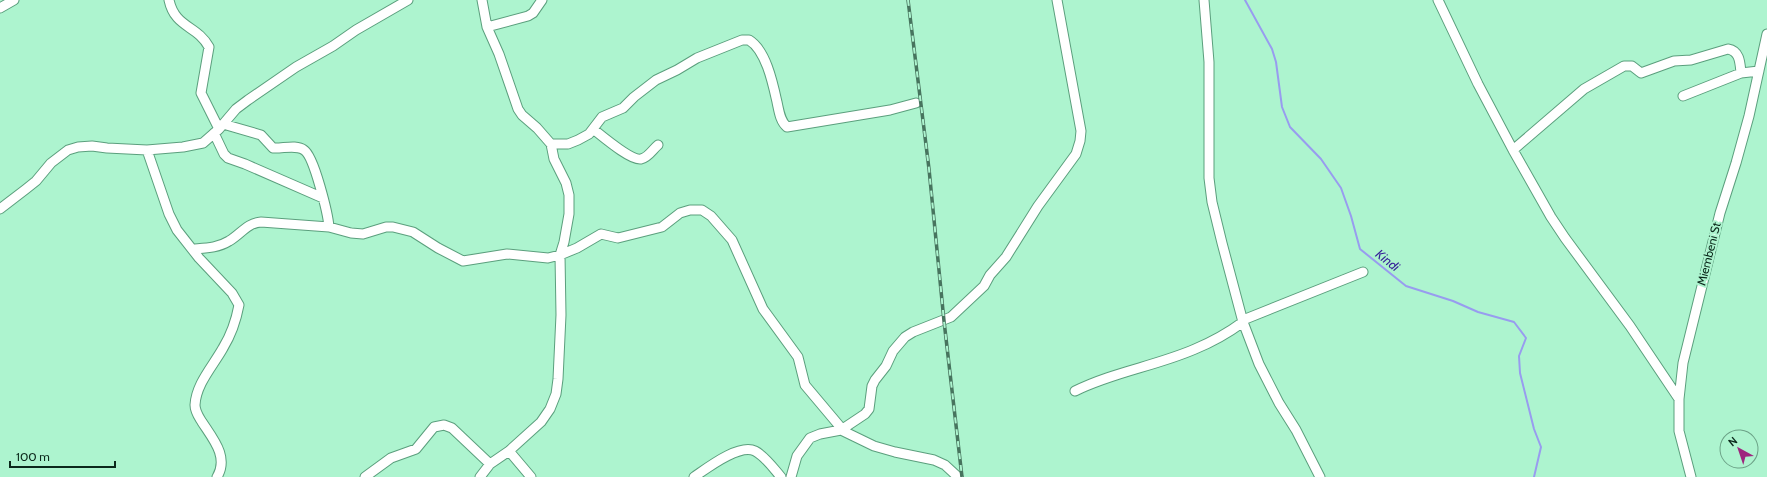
<svg xmlns="http://www.w3.org/2000/svg" width="1767" height="477" font-family="Cabin,sans-serif">
<style>
.lines{fill:none;stroke-linecap:round;stroke-linejoin:round}
.stream{stroke:#989cef;stroke-width:2}
.minor-casing{stroke:#5b9f7d;stroke-width:11}
.minor{stroke:#fff;stroke-width:9}
.rail-casing{stroke:#47745e;stroke-width:3.5}
.rail{stroke:#adf4cf;stroke-width:2;stroke-dasharray:6;stroke-linecap:butt}
.labels{text-anchor:middle;stroke-width:4;stroke-linejoin:round;paint-order:stroke}
.street-label{font-size:12px;fill:#0b281b;stroke:#adf4cf}
.water-label{font-size:13px;font-style:italic;fill:#362098;stroke:#adf4cf}
</style>
<rect width="100%" height="100%" fill="#adf4cf"/>
<g class="lines">
<path class="stream" d="M1245,0L1272,49L1276,62L1282,107L1290,127L1321,159L1341,188L1351,216L1360,249L1406,286L1453,301L1478,312L1514,322L1526,338L1519,356L1520,373L1534,429L1541,447L1534,477"/>
<defs>
<path id="minor" d="M169,0C175,28 197,25 209,47L201,93L219,129
M1204,0L1209,62V178L1212,202L1222,243L1243,322L1259,364L1279,403L1296,430L1320,477
M1438,0L1478,84L1513,150L1551,217L1565,238L1630,326L1679,399
M0,8L14,0
M487,27L528,16L533,13L542,0
M1683,96L1741,73L1759,71
M223,124L261,135L273,148C282,149 296,144 304,150C314,156 328,214 329,227
M593,129C602,136 631,161 641,159C648,158 653,149 658,145
M214,133L224,154L228,158L245,164L323,198
M551,144H568L578,140L589,134L602,117L623,108L634,97L656,80L677,70L697,58L742,40H749C766,50 773,84 777,102C779,111 780,121 787,127L890,110L916,103
M147,150L169,214L177,230L199,258L232,293L239,305C236,321 231,335 223,348C213,366 196,384 195,405C195,412 199,417 202,422C213,439 229,457 217,477
M1513,150L1584,89L1624,66H1632L1641,73L1674,61L1691,60L1728,49C1740,51 1740,63 1741,73
M0,209L26,189L36,181L51,163L68,150L78,147L92,146L107,148L147,150L183,147L203,143L219,129L236,109L248,100L296,67L333,46L356,30L408,0
M193,249C205,248 218,248 229,241C241,234 247,223 261,222L329,227L351,233L363,234L386,227H393L413,232L438,248L463,261L507,254L548,258L560,255L577,248L601,234L618,238L662,227L680,213L690,210H702L711,216L732,240L763,309L798,357L805,385L842,429
M1243,320L1363,272
M1075,391C1113,372 1156,366 1195,349C1212,342 1228,333 1243,322
M841,430L865,414L869,409L872,386L875,380L886,366L893,351L905,337L913,332L951,317L984,286L990,275L1006,257L1038,206L1076,154L1080,141L1081,131L1057,0
M509,451L531,477
M365,477L391,458L416,449L434,427L444,425L452,428L490,464
M480,477L490,464L509,451L541,422L550,409L556,394L558,379L561,315L560,255L564,242L569,214V195L566,183L554,159L551,144L537,128L522,115L518,109L499,54L487,27L482,0
M694,477C706,469 739,443 755,451C765,456 774,469 781,477
M791,477L797,456L810,438L820,434L841,430L874,446L895,452L934,460L945,465L958,477
M1691,477L1679,431V399L1683,363L1720,213L1736,163L1749,116L1767,34"/>
</defs>
<use href="#minor" class="minor-casing"/>
<use href="#minor" class="minor"/>
<defs>
<path id="rail" d="M908,0L929,169L944,321L962,477"/>
</defs>
<use href="#rail" class="rail-casing"/>
<use href="#rail" class="rail"/>
</g>
<g class="labels">
<g class="street-label">
<text transform="translate(1709 254) rotate(-76)" y="4">Miembeni St</text>
</g>
<g class="water-label">
<text transform="translate(1388 260) rotate(38)" y="5">Kindi</text>
</g>
</g>
<g transform="translate(1739 449) rotate(320)"><circle r="19" fill="#adf4cf" stroke="#6ca287"/>
<path d="M0-3L7 15L0 10L-7 15Z" fill="#9e267e"/>
<text y="-6" font-size="11" font-weight="bold" text-anchor="middle" fill="#0b281b">N</text>
</g>
<path d="M10 461v6h105v-6" fill="none" stroke="#0b281b" stroke-width="2"/>
<text x="16" y="461" font-size="12" fill="#0b281b" stroke="#adf4cf" stroke-width="3" paint-order="stroke">100 m</text>
</svg>
